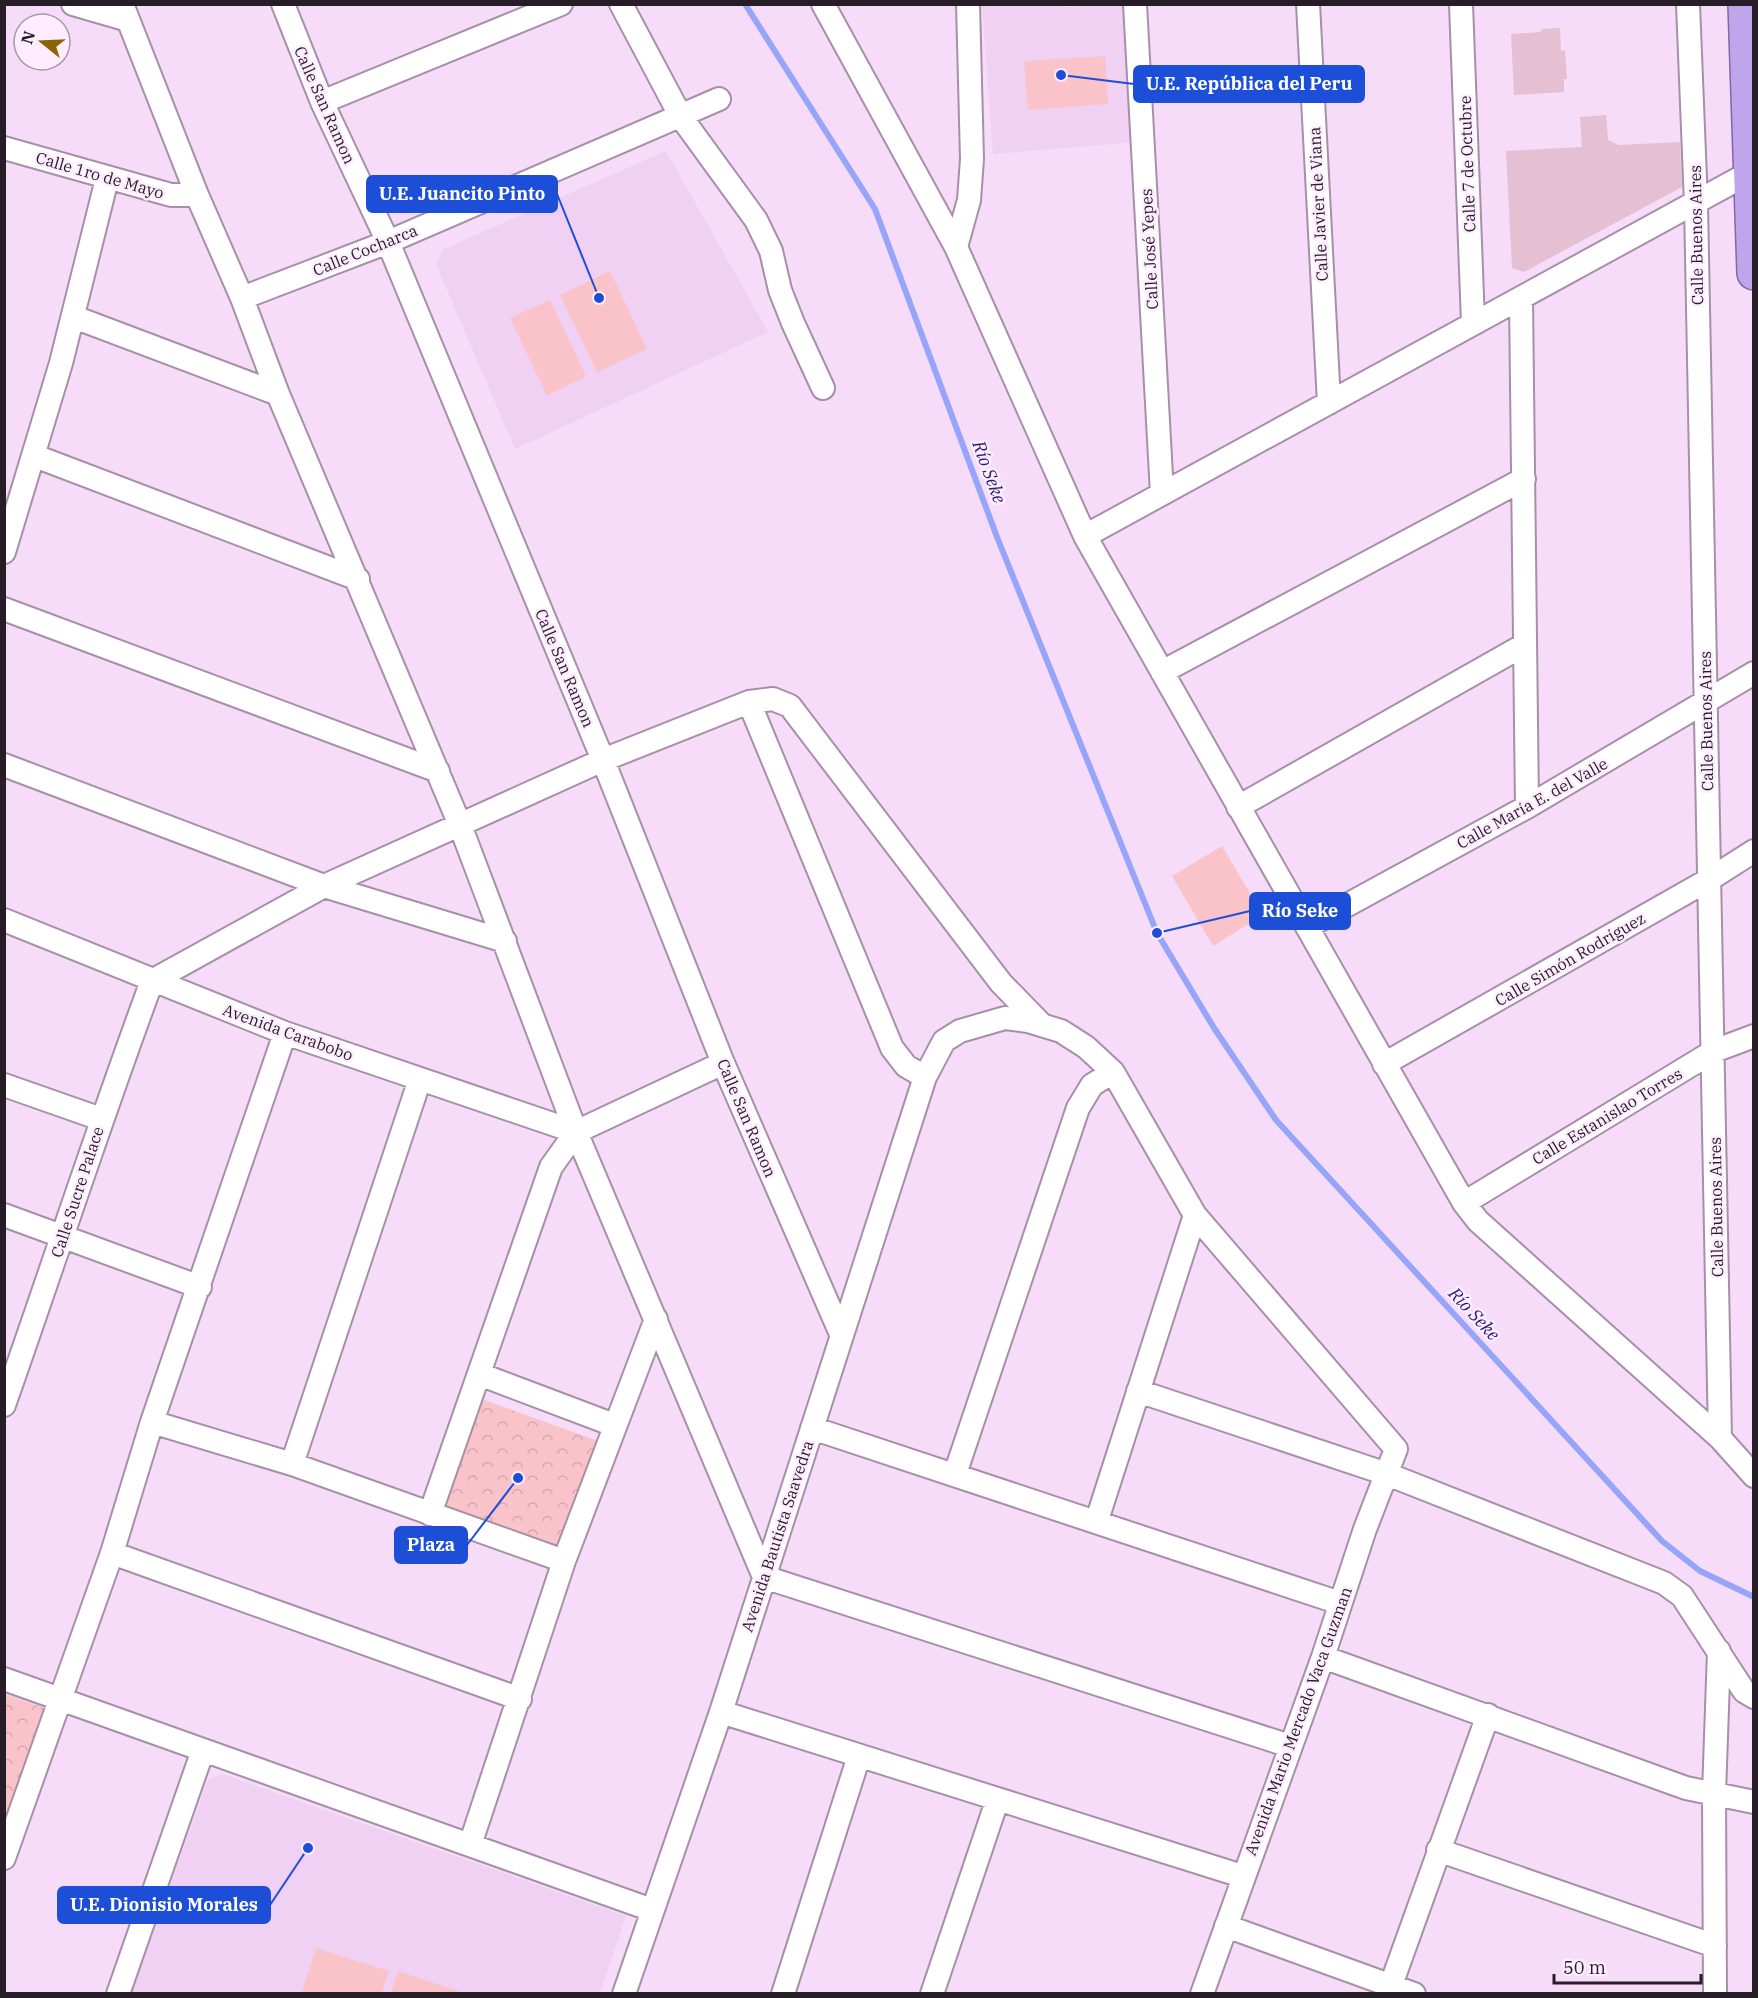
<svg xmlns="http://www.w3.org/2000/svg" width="1758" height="1998" font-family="'IBM Plex Serif',serif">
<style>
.built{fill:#f0d0f3}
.grass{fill:#fac3ca}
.park{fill:url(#park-crowns)}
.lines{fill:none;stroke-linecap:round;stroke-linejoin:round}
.stream{stroke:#96a5fa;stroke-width:6}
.building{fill:#e4c0d2}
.minor-casing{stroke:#a78faa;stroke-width:26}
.trunk-casing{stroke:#7f68a4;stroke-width:36}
.minor{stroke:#fff;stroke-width:22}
.trunk{stroke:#bfa6ec;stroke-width:33}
.labels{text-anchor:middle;stroke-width:5;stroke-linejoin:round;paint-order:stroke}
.street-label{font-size:16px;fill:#261d27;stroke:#fdedfe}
.water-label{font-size:18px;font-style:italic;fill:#231c7d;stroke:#fdedfe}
.leader{fill:none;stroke:#1d4ed8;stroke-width:2}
.callout-dot{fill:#1d4ed8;stroke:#fdedfe;stroke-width:2}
.callout{fill:#1d4ed8;stroke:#1d4ed8;stroke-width:2}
.callout-label{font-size:18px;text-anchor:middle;font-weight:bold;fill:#fff}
</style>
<defs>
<pattern id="park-crowns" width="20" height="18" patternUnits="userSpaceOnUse" patternTransform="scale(1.5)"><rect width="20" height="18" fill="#fac3ca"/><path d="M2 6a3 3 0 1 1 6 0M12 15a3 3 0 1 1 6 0" fill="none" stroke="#d6a7ae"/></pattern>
</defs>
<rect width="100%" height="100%" fill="#f6dcf8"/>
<path class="built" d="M1064,4L1065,7L1130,5L1139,142L993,154L982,5Z
M666,151L768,332L515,449L436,264L444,249Z
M222,1774L626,1916L600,1993L131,1994L208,1780Z"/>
<path class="grass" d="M1105,56L1108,104L1028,110L1024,61Z
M610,271L647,349L597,372L560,295Z
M550,300L586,376L547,396L510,318Z
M1222,846L1263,915L1213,946L1172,876Z
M316,1948L389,1971L382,1993H302Z
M398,1971L464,1993H391Z"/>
<path class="park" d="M482,1399L598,1441L553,1561L437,1516Z
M4,1694L44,1708L5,1827H4Z"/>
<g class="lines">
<path class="stream" d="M745,4L875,209L997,537L1157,933L1214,1028L1276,1120L1662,1541L1700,1571L1754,1597"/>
</g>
<path class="building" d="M1560,28L1561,51L1565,50L1567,79H1564V92L1514,95L1511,34L1541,32V29Z
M1606,115L1608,140L1619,145L1680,142L1682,187L1524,272L1512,268L1506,151L1582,147L1580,117Z"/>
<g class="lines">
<defs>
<path id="minor" d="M73,4L128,20
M122,4L197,195L242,298L278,394L460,825L576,1132L764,1577L1290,1746
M283,4L322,102L388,242L603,760L723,1063L841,1334
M621,4L681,117L756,220L771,251L780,290L793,323L823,388
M823,4L956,247
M968,4L972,159L969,200L956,247L1085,536L1464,1203L1478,1221L1720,1438L1754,1476
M1135,4L1162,494
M1308,4L1329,403
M1461,4L1473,323
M1688,4L1696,204L1720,1438
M322,102L561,4
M4,148L171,195H197
M242,298L388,242L719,99
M1521,299L1527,807
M74,317L278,394
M35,456L358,579
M1085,536L1751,172
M4,552L61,363L107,179
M4,609L438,771
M1162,672L1524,479
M749,702L892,1048L906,1066L925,1077
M4,765L324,886L505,941
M1238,807L1524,645
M4,920L285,1033L576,1132
M1307,927L1527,807L1754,673
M1384,1064L1710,879L1754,851
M4,1085L101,1119
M1464,1203L1714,1051L1754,1036
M4,1215L200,1287
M479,1374L614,1425
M1138,1391L1387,1474L1664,1583L1682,1596L1744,1691L1754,1697
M4,1405C54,1263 100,1121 152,981L324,886L603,760L749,702L773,699L790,706L1001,983L1042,1025
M152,1422L292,1464L564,1561
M812,1428L1340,1603
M292,1464L420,1079
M955,1474L1078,1108L1092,1085L1113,1072
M430,1514L551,1167L576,1132L723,1063
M1097,1520L1195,1215
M112,1553L520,1699
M1323,1657L1686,1788L1754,1802
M4,1679L652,1910
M721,1712L1242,1876
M470,1845L564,1561L656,1319
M1438,1850L1715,1946
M4,1858L112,1553L152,1422L285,1033
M1226,1926L1414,1994
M1391,1985L1488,1715
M118,1994L203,1750
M624,1994L721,1712L925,1077L944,1041L960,1031L1005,1018L1028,1021L1061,1031L1086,1047L1113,1072L1195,1215L1396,1449L1365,1529L1323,1657L1202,1994
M783,1994L859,1756
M932,1994L997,1801
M1715,1994L1714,1794L1719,1651"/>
<path id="trunk" d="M1745,4L1754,273"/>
</defs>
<use href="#minor" class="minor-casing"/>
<use href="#trunk" class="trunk-casing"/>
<use href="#minor" class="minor"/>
<use href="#trunk" class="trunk"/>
</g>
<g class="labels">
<g class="street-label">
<text transform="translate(325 105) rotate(66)" y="6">Calle San Ramon</text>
<text transform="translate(1467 164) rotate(-92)" y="6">Calle 7 de Octubre</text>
<text transform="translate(100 175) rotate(16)" y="6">Calle 1ro de Mayo</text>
<text transform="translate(1318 204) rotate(-93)" y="6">Calle Javier de Viana</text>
<text transform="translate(1696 235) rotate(-91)" y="6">Calle Buenos Aires</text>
<text transform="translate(1149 249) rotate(-93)" y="6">Calle José Yepes</text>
<text transform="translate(365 250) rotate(-22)" y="6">Calle Cocharca</text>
<text transform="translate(565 668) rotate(67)" y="6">Calle San Ramon</text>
<text transform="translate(1706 721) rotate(-91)" y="6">Calle Buenos Aires</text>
<text transform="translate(1532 803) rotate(-29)" y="6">Calle María E. del Valle</text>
<text transform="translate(1570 959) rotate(-30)" y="6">Calle Simón Rodríguez</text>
<text transform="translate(288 1032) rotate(20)" y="6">Avenida Carabobo</text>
<text transform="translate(1607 1116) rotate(-31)" y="6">Calle Estanislao Torres</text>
<text transform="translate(747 1118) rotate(67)" y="6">Calle San Ramon</text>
<text transform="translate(77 1192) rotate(-72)" y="6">Calle Sucre Palace</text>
<text transform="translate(1716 1207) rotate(-91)" y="6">Calle Buenos Aires</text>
<text transform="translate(777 1536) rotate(-72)" y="6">Avenida Bautista Saavedra</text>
<text transform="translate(1298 1721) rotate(-70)" y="6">Avenida Mario Mercado Vaca Guzman</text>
</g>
<g class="water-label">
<text transform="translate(989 472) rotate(70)" y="6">Río Seke</text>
<text transform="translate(1474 1314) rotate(47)" y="6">Río Seke</text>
</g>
</g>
<path class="leader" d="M1061 75L1134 84M599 298L557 194M1157 933L1250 911M518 1478L467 1545M308 1848L270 1905"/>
<g class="callout-dot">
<circle cx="1061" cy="75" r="6"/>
<circle cx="599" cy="298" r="6"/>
<circle cx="1157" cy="933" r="6"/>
<circle cx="518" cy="1478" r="6"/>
<circle cx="308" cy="1848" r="6"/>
</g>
<g class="callout">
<rect x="1134" y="66" width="230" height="36" rx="6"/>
<rect x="367" y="176" width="190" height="36" rx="6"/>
<rect x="1250" y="893" width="100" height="36" rx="6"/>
<rect x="395" y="1527" width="72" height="36" rx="6"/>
<rect x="58" y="1887" width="212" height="36" rx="6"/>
</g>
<g class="callout-label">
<text x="1249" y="90">U.E. República del Peru</text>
<text x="462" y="200">U.E. Juancito Pinto</text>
<text x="1300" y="917">Río Seke</text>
<text x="431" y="1551">Plaza</text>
<text x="164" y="1911">U.E. Dionisio Morales</text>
</g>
<rect width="1758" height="1998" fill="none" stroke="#261d27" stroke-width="12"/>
<g transform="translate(42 42) rotate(288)"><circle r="28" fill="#fdedfe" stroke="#a79aa8" stroke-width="1.5"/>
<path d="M0-4.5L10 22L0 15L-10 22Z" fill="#8a6302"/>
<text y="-9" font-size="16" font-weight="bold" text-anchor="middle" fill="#261d27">N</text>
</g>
<path d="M1554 1974v9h147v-9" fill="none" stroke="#261d27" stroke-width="3"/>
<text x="1563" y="1974" font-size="18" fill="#261d27" stroke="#fdedfe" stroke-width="4.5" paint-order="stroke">50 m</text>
</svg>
